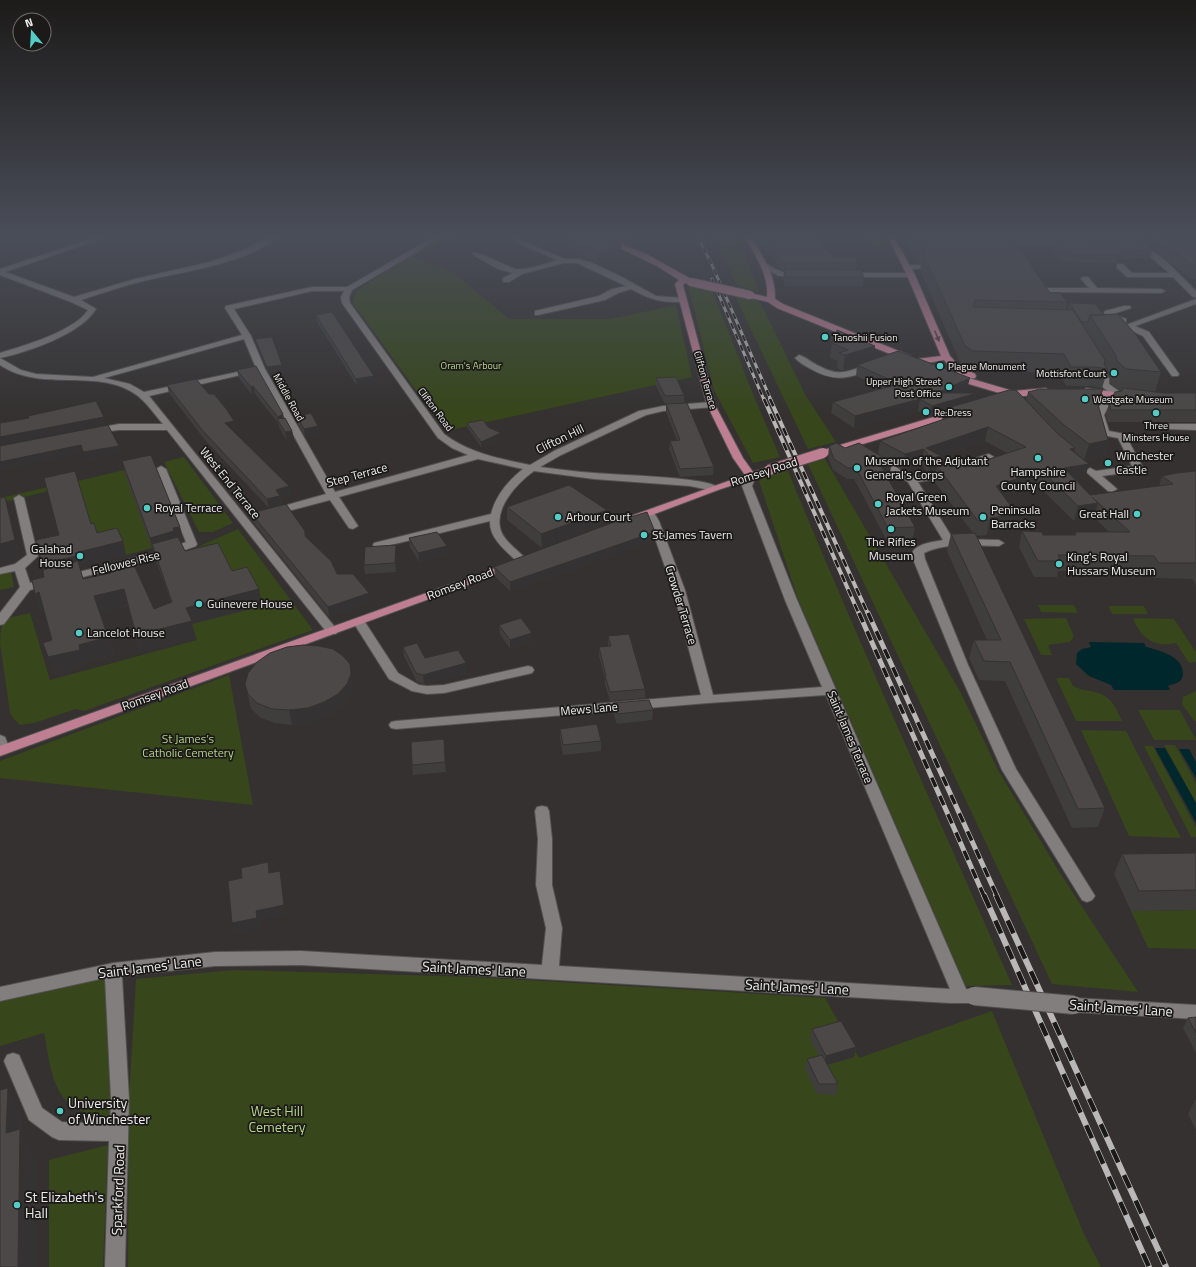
<svg xmlns="http://www.w3.org/2000/svg" width="1196" height="1267" font-family="'Titillium Web',sans-serif">
<style>
.green{fill:#37461b}
.water{fill:#00272b}
.lines{fill:none;stroke-linecap:round;stroke-linejoin:round}
.minor-casing{stroke:#52504f;stroke-width:2}
.major-casing{stroke:#52504f;stroke-width:2}
.minor{fill:#817e7d;fill-rule:evenodd}
.major{fill:#be7f93;fill-rule:evenodd}
.rail-far3-casing{stroke:#b9b7b7;stroke-width:3}
.rail-far2-casing{stroke:#b9b7b7;stroke-width:4}
.rail-far1-casing{stroke:#b9b7b7;stroke-width:5}
.rail-casing{stroke:#b9b7b7;stroke-width:6}
.rail-far3{stroke:#1b1a19;stroke-width:2;stroke-dasharray:6;stroke-linecap:butt}
.rail-far2{stroke:#1b1a19;stroke-width:2.5;stroke-dasharray:8;stroke-linecap:butt}
.rail-far1{stroke:#1b1a19;stroke-width:3.5;stroke-dasharray:10;stroke-linecap:butt}
.rail{stroke:#1b1a19;stroke-width:4.5;stroke-dasharray:14;stroke-linecap:butt}
.minor-bridge-casing{stroke:#52504f;stroke-width:20;stroke-linecap:butt}
.major-bridge-far1-casing{stroke:#52504f;stroke-width:10;stroke-linecap:butt}
.major-bridge-casing{stroke:#52504f;stroke-width:12;stroke-linecap:butt}
.minor-bridge{stroke:#817e7d;stroke-width:18}
.major-bridge-far1{stroke:#be7f93;stroke-width:8}
.major-bridge{stroke:#be7f93;stroke-width:10}
.wall{fill:#403e3d;fill-rule:evenodd}
.shaded-wall{fill:#343232}
.building{fill:#4b4847;stroke:#343232;fill-rule:evenodd}
.oneway{fill:#5c424a}
.poi-dot{fill:#54cdc7;stroke:#1b1a19;stroke-width:1.5}
.labels{text-anchor:middle;stroke-width:3.5;stroke-linejoin:round;paint-order:stroke}
.far-poi-label{font-size:10px;fill:#edebeb;stroke:#1b1a19;text-anchor:start}
.far-park-label{font-size:10px;fill:#b7d388;stroke:#1b1a19}
.far-street-label{font-size:10px;fill:#edebeb;stroke:#1b1a19}
.street-label{font-size:12px;fill:#edebeb;stroke:#1b1a19}
.poi-label{font-size:12px;fill:#edebeb;stroke:#1b1a19;text-anchor:start}
.park-label{font-size:12px;fill:#b7d388;stroke:#1b1a19}
.near-street-label{font-size:14px;fill:#edebeb;stroke:#1b1a19}
.near-poi-label{font-size:14px;fill:#edebeb;stroke:#1b1a19;text-anchor:start}
.near-park-label{font-size:14px;fill:#b7d388;stroke:#1b1a19}
</style>
<rect width="100%" height="100%" fill="#343130"/>
<path class="green" d="M443,237H459L414,256L454,273L509,319H610L676,305L692,377L446,431L352,302L357,291L413,253Z
M713,237H735L743,251L759,292L737,285Z
M866,237H882L887,246H870Z
M688,285L712,290L755,399L780,457L753,463L714,390Z
M734,294L754,298L762,306L806,396L836,442L808,449Z
M184,457L233,523L213,532H199L164,462Z
M825,459L961,693L998,770L1060,873L1138,992L1052,984L808,464Z
M124,470L152,548L126,555L120,541L95,537L78,481Z
M788,471C859,644 937,814 1012,985L966,986L798,599L759,481L769,473Z
M48,487V491L0,503V498Z
M238,529L313,630L84,711L76,709L34,723L20,725L13,718L10,713L0,643L1,628L7,618L30,613L50,680L197,640L190,625L203,564L195,548Z
M11,571L14,587L0,590V574Z
M1038,605H1074L1078,613L1041,612Z
M1108,606H1144L1148,614H1112Z
M1066,618L1074,636L1070,642L1048,645L1052,655H1041L1024,619Z
M1133,618L1174,619L1196,652V662L1189,663L1176,643C1171,644 1165,645 1160,644C1146,642 1137,630 1133,618Z
M229,675L253,805L0,778V761Z
M1056,678H1069L1073,686C1080,690 1087,690 1095,692C1111,696 1116,707 1122,721H1076Z
M1196,691V721H1194L1182,704L1183,697Z
M1138,710H1180L1196,740H1154Z
M1081,730L1126,731L1181,838L1129,836Z
M1164,745H1175L1196,783V803Z
M1144,746H1153L1196,828V837H1191Z
M1196,910V949L1148,948L1131,911Z
M113,970L120,1123C107,1119 86,1114 75,1108C51,1094 49,1057 44,1033L0,1046V994Z
M233,970L474,977L825,998L859,1058L992,1011L1084,1234L1101,1267H128L129,1098L136,979Z
M108,1145L103,1267H49V1160Z"/>
<path class="water" d="M1089,642L1144,643L1146,647C1158,650 1183,656 1183,673C1183,676 1182,679 1180,681C1176,684 1172,684 1168,686L1170,690H1114L1111,685L1089,676L1076,664L1077,653L1082,649L1091,647Z
M1155,748H1165L1196,803V823Z
M1179,749H1189L1196,762V778Z"/>
<g class="lines">
<defs>
<path id="minor" d="M97,237H107L5,272L74,297L135,279L210,262L241,251L269,237H277C252,262 182,272 148,280C125,285 103,293 81,300L96,309C81,334 28,352 0,358L21,370L36,374L93,377L242,335L225,308L226,306L312,287H347L425,242L434,237H442L352,290L349,297L350,303L444,434C469,453 500,459 530,465L554,451L639,411L663,406L711,402L715,405L714,407L663,411L646,415L561,455L540,467C559,469 577,472 595,473C615,475 710,477 719,488L714,491L690,486L594,479L534,471C517,483 493,509 501,531C505,542 518,550 526,559L528,561L526,563H518C507,551 489,539 490,521L378,548L374,547L373,545L374,543L491,514C496,495 508,481 523,469L478,459L339,497L358,526L353,529L349,528L330,500L273,515L268,512L269,510L326,494L258,371L149,396L338,631L336,634H328L167,430H119L92,433L90,431L92,429L119,424H163C155,415 148,404 138,396C99,366 44,394 0,365V353C23,346 75,331 88,310L71,302L0,275V269ZM312,291H344L341,297L342,303L438,438L452,448L468,455L335,492L265,369L251,336L234,309ZM244,339L256,368L144,392L130,384L104,378Z
M512,237H518L521,241L565,259H578L590,262L618,275L656,296L682,298L686,300C682,303 678,302 674,302C657,302 646,297 631,289L618,293L605,300L538,315H535V311L599,296L612,289L626,286L577,263H564L522,274L509,282H503V278L513,273L498,269L473,255V253C481,251 505,267 517,269C526,271 548,263 557,260L517,243L513,240Z
M1128,237H1135L1166,261L1196,291V297H1193L1173,277H1127L1117,268V264H1123L1132,273H1169Z
M761,263C769,263 773,269 780,271C787,274 796,270 803,275L799,277L779,276L761,267Z
M904,265H919L923,267C918,270 908,270 903,267Z
M845,273H911L915,275L911,277H845Z
M1082,277H1088L1097,288L1161,289L1165,291L1161,293L1047,292L1043,290L1047,288H1089L1081,279Z
M1196,299V304L1135,326L1149,332L1179,374L1178,376H1172L1143,336L1128,329L1114,333L1110,331Z
M1124,306H1130L1131,308L1113,314L1126,319V323C1118,324 1108,319 1104,313L1105,311Z
M799,355C806,357 812,363 819,366C841,378 849,370 871,364L875,367L874,369C848,378 836,383 811,369C805,366 799,362 795,358Z
M1098,363L1101,364L1109,379V384L1120,392L1121,394L1120,396H1114L1100,385L1101,379L1094,366Z
M1108,396L1112,399L1104,415L1109,431L1125,434L1143,468L1138,471L1102,476L1117,489L1112,492L1108,491L1085,471L1090,468L1096,471L1132,466L1118,438L1102,435L1100,433L1094,415L1105,397Z
M1168,424H1196V430L1165,429L1163,427Z
M989,454L994,457L992,459L937,479L918,482L953,539L999,540L1004,543L999,546C974,546 947,542 924,553L925,559L968,665L1016,769L1095,896L1092,900L1087,902L1082,900L1002,770L956,665L913,559V551C919,543 934,542 943,540L908,482L873,460L875,458C888,455 903,477 915,477C941,476 965,460 989,454Z
M161,466L166,469L197,544L196,546L174,554L67,581L63,580L61,578L63,576L166,550L186,542L156,469Z
M751,473L756,476L752,486L797,600L966,989L980,991L982,996L980,1001L974,1003H950L301,965L215,966L122,976L129,1099L125,1267H105L109,1141L59,1140L52,1137L29,1120L4,1061L7,1055L13,1053L19,1055L42,1108L62,1122L110,1124L111,1099L105,978L0,1001V987L113,963L215,952L301,951L542,965L546,928L536,885L538,839L535,811L537,807L542,806L547,807L549,811L552,839V885L562,928L559,966L950,989L826,695L708,703L396,729L391,728L389,725L391,722L396,721L701,695L673,590L649,521L644,513L649,510L653,511L659,521L685,590L713,695L822,687L785,600L742,486L747,474Z
M19,495L24,498L38,556L25,568L30,583L49,579L53,580L55,582L53,584L30,590L4,624L0,625V613L20,587L15,571L0,574V568L15,564L27,555L14,498Z
M359,618L363,619L398,673L419,685L427,686L444,685L528,666L532,667L534,670L532,673L528,674L444,693L427,694L412,691L389,679L353,622L355,619Z
M0,735L5,737L10,750L8,753L0,754Z
M1074,998L1196,1005V1019L1074,1012L1068,1010L1066,1005L1068,1000Z"/>
<path id="major" d="M597,237H605L648,255L693,280V284L685,283L683,285L715,405L743,458L753,472L769,467L772,468L774,470L772,472L718,490L636,521H628L627,519L628,517L745,475L733,458L707,405L675,284L679,280L657,266Z
M745,237H751C763,257 776,275 775,299L783,304L911,356L912,358L911,360H905L777,308L768,302L747,297V293H750L767,297C769,274 755,256 745,237Z
M888,237H894L915,275L950,356L958,365L975,374L976,376L975,378C964,380 951,368 944,360L917,365L913,362L917,359L941,356L907,275Z
M955,374L1013,391L1046,388L1050,391L1046,394L1013,397L952,379L951,377L952,375Z
M1086,388L1129,394L1133,397L1129,400L1083,393L1082,391Z
M957,410L960,411L962,413L960,415L826,455H820L818,453L820,451Z
M510,563L516,566L514,568L0,756V746Z"/>
</defs>
<use href="#minor" class="minor-casing"/>
<use href="#major" class="major-casing"/>
<use href="#minor" class="minor"/>
<use href="#major" class="major"/>
<defs>
<path id="rail-far3" d="M698,237L712,265L771,400
M712,279L764,400"/>
<path id="rail-far2" d="M764,399L859,614
M770,399L868,614"/>
<path id="rail-far1" d="M859,613L984,896
M868,613L997,896"/>
<path id="rail" d="M984,895L1149,1267
M996,895L1166,1267"/>
</defs>
<use href="#rail-far3" class="rail-far3-casing"/>
<use href="#rail-far2" class="rail-far2-casing"/>
<use href="#rail-far1" class="rail-far1-casing"/>
<use href="#rail" class="rail-casing"/>
<use href="#rail-far3" class="rail-far3"/>
<use href="#rail-far2" class="rail-far2"/>
<use href="#rail-far1" class="rail-far1"/>
<use href="#rail" class="rail"/>
<defs>
<path id="minor-bridge" d="M974,996L1074,1005"/>
<path id="major-bridge-far1" d="M691,282L750,295"/>
<path id="major-bridge" d="M769,470L823,453"/>
</defs>
<use href="#minor-bridge" class="minor-bridge-casing"/>
<use href="#major-bridge-far1" class="major-bridge-far1-casing"/>
<use href="#major-bridge" class="major-bridge-casing"/>
<use href="#minor-bridge" class="minor-bridge"/>
<use href="#major-bridge-far1" class="major-bridge-far1"/>
<use href="#major-bridge" class="major-bridge"/>
</g>
<path class="wall" d="M563,237H652V241L645,243V244L633,247L621,242V254L620,255V259L598,264L564,246Z
M756,237H813L834,257L858,263L857,270L864,277L863,286H785L783,278L784,271H782Z
M907,237H1196V279H1192L1156,252L1158,244L1148,238H1143L1142,241L1153,250L1150,258L1121,259V262L1116,263L1062,262L1048,246H1020L1013,238L1050,293L1067,302L1066,310H1067L1069,303L1104,315L1161,372L1155,392L1164,393H1196V422H1108L1106,415L1109,403L1120,391L1110,383V378L1107,372L1102,388L1090,386H1066L1059,373L969,370L961,365L920,270L921,265L917,264L907,240Z
M316,315L375,383L357,386L317,322Z
M255,339L282,368L268,371L256,343Z
M832,343L873,360L967,389L959,393L976,400L1026,401L1028,392L1099,404L1098,406L1108,440L1104,456L1084,460L1074,451V452L1085,478L1076,480L1090,495L1159,486L1162,476L1196,471V585L1192,579L1154,578L1149,571H1058L1057,577H1034L1019,547L1022,531L1043,535H1074L1075,532H1109L1094,517L1074,521L1037,485L1004,497L1013,529L987,533V535L976,536L1105,808L1098,827L1072,828L1005,681L979,680L969,658L974,640H987L947,551L951,534L973,533L934,481L936,471L928,473L921,463L902,469L891,463L890,473L885,474L915,527L913,538L886,539L854,479H847L833,470L828,457L829,446L845,448L878,454L880,441L942,420L943,413L930,417L918,411L854,428L831,413L833,402L883,388L856,376L857,366L843,371L837,368L838,361L830,358ZM985,441L1007,453L965,467L939,466L941,457Z
M237,370L283,414L284,418L292,431L294,439L287,441L279,427L278,423L255,394L252,395L239,378Z
M656,378L684,395V403L665,404L656,386Z
M167,385L209,394L234,421L235,429L232,430L289,486L291,495L281,498L282,505L269,508L204,439L169,393Z
M666,404L714,467L713,475L680,477L669,449L670,441L677,440L666,412Z
M297,416L318,426L319,434L305,437L298,424Z
M467,423L488,427L501,433V438L481,447L467,427Z
M122,461L180,527L183,540L180,541L185,551L232,571L259,589L262,606L192,624L196,638L140,652L128,606L100,612L114,654L84,662L85,667L54,675L52,640L44,609L40,610L35,594L44,577L43,570L42,564L59,535L91,524L97,533L123,541L126,555L79,566L83,579L154,609L171,602L156,560L154,551L153,552L125,474Z
M507,507L607,510V523L542,548L507,520Z
M251,513L305,531L307,538L337,574L371,602L329,617L253,522Z
M409,538L447,546L448,555L419,562L410,547Z
M654,541L510,591L495,576L494,567Z
M397,554L396,572L365,574L364,565Z
M499,625L532,642L510,649L500,634Z
M608,636L645,689V698L610,701L605,685V679L599,656V647L608,646Z
M403,647L425,658L467,673L424,684L417,682L404,656Z
M245,684L353,688L349,699L340,708L327,717L311,722L292,725L275,723L261,718L251,709Z
M613,703L653,710L652,720L617,724L613,712Z
M560,729L601,741V751L563,755L560,738Z
M444,739L446,772L413,775L412,765Z
M1196,853V910L1131,911L1114,874L1122,854Z
M1196,1017V1053L1183,1028L1188,1018Z
M812,1029L856,1047L854,1057L828,1065L838,1084L836,1095L817,1094L805,1069L807,1059L819,1056L810,1040Z
M1195,1100H1196V1130L1188,1114Z"/>
<path class="shaded-wall" d="M633,237H652V241L645,243V244L633,247Z
M1097,238L1095,246L1093,241Z
M621,240V254L620,255V259L598,264V253L616,241Z
M1123,254L1121,262L1116,263L1118,255Z
M875,346L873,361L857,365V366L843,371L845,355Z
M282,365V368L268,371L267,367Z
M374,376L375,383L357,386L356,379Z
M970,378L967,389L935,404L937,393Z
M253,386L255,394L252,395L251,387Z
M1103,389L1099,404L1093,415L1097,401Z
M977,393L975,404L944,409L943,413L930,417L932,406Z
M920,399L918,411L854,428L855,416Z
M283,414L284,422H279L278,417Z
M104,417L106,425L0,445V437Z
M234,421L235,429L227,432L225,423Z
M318,426L319,434L305,437L304,429Z
M988,427L985,441L941,457L938,468L937,466L936,471L928,473L931,458L926,448Z
M292,431L294,439L287,441L285,432Z
M501,433V438L481,447V442Z
M1108,440L1104,456L1084,460L1089,444Z
M81,445L83,453L0,471V462Z
M119,446L121,454L86,460L83,452Z
M1075,448L1071,462L1070,449Z
M924,449L921,463L902,469L905,454Z
M891,462L890,473L879,477L881,466Z
M1089,464L1085,478L1060,483L1064,468Z
M1041,470L1037,485L993,501L996,486Z
M289,486L291,495L281,498L282,505L269,508L267,499L276,490Z
M0,489L4,502L1,498Z
M5,497L11,514L21,558L0,562V544Z
M1098,503L1094,518L1074,521L1078,506Z
M607,510V523L542,548L541,534Z
M1017,514L1013,529L987,533L990,520V518Z
M180,527L183,540L177,542L152,544L154,551L153,552L150,538L173,528Z
M655,532L654,541L510,591V582Z
M123,541L126,555L79,566L46,578L42,564L75,553Z
M396,545L397,554L396,572L395,563Z
M447,546L448,555L419,562L418,553Z
M124,589L129,605L99,613L94,596Z
M259,589L262,606L192,624L196,638L140,652L136,635L186,608Z
M39,592L45,609L40,610L35,594Z
M369,593L371,602L329,617L328,607Z
M532,633V642L510,649V640Z
M108,637L114,654L84,662L85,667L54,675L48,657L79,645Z
M466,663L467,673L424,684L423,675Z
M350,664L353,688L349,699L340,708L327,717L311,722L292,725L289,710Z
M444,739L445,749L446,772L445,762Z
M280,871L282,881L286,915L259,921V928L235,933L232,923L256,911Z
M856,1047L854,1057L824,1066L826,1056Z
M8,1088L22,1117V1133L35,1158V1267H18L6,1133Z"/>
<path class="building" d="M566,237H616L621,240L616,241L621,244L615,245L620,248L598,253Z
M763,237H813L834,257H855L858,263L782,262Z
M915,237H1012L1050,293H1060L1067,302L975,300L973,306L974,307L1073,310L1105,360L1104,365L1108,369L1095,367H1071L1064,354L973,351L965,346L923,253L927,250L920,247Z
M1021,237H1138L1153,250L1120,251L1123,254L1118,255L1064,254L1050,238H1022ZM1097,238H1111L1116,242L1111,245L1095,244L1093,241Z
M1160,240H1196V267H1195Z
M784,269L861,270L864,277H786Z
M1069,303L1095,304L1104,315H1090L1088,322H1082Z
M332,312L374,376L356,379L316,315Z
M1118,314L1136,335L1161,372L1126,369L1117,361L1116,356L1090,315Z
M837,330L875,346L845,355L839,353L848,350L832,343Z
M272,337L282,365L267,367L255,339Z
M898,351L970,378L937,393H977L932,406L920,399L855,416L833,402L899,384L857,365Z
M256,366L283,414L278,417L253,386L251,387L237,370Z
M676,377L684,395L665,396L656,378Z
M196,379L209,394H214L227,410L234,421L225,423L289,486L276,490L280,496L267,499L203,431L167,385Z
M1123,388L1164,393H1196V410H1111L1109,403L1115,392L1122,391Z
M1040,389H1103L1097,401L1108,440L1089,444L1064,425L1028,392Z
M1009,390H1016L1056,432L1075,448L1070,449L1089,464L1064,468L1090,495L1173,484L1162,476L1177,473L1196,471V563H1159L1154,556L1058,555L1061,561H1038L1022,531L1042,532L1043,535H1076L1075,532H1130L1092,497L1098,503L1078,506L1041,470L996,486L1017,514L990,518V520L978,521L937,466L953,461L965,467L1026,447L988,427L926,448L941,456L931,458L924,449L905,454L880,441L956,415L944,409Z
M96,401L104,417L0,437V423L29,418L28,416Z
M687,403L714,467L680,469L670,441L680,440L666,404Z
M311,413L318,426L304,429L297,416Z
M285,418L292,431L285,432L277,419Z
M483,420L488,427L501,433L481,442L467,423Z
M108,425L119,446L83,452L81,445L0,462V446Z
M836,443L845,448L859,443L891,462L881,466L915,527L888,528L856,468H848L834,459L829,446Z
M151,455L180,527L173,528L174,531L150,538L122,461Z
M75,471L91,524L94,523L97,533L117,528L123,541L75,553L76,556L42,564L36,540L59,535L44,478Z
M569,485L607,510L541,534L507,507Z
M0,491L1,498L5,497L15,540L0,544Z
M286,504L305,531V536L331,561L337,574H353L369,593L328,607L251,513Z
M647,512L655,532L510,582L494,567L617,521Z
M437,532L447,546L418,553L409,538Z
M975,533L1105,808L1078,809L1010,662L984,661L974,640H1001L951,534Z
M178,537L185,551L218,543L232,571L247,567L259,589L186,608L192,621L136,635L124,589L94,596L108,637L79,645L80,650L48,657L43,643L52,640L39,592L35,594L32,580L44,577L43,570L78,561L83,579L111,573V571L134,565L154,609L172,602L152,544Z
M396,545L395,563L364,565L365,547Z
M521,618L532,633L510,640L499,625Z
M629,634L645,689L610,692L605,676H606L599,647L611,646L608,636Z
M417,643L425,658L458,650L466,663L423,675L416,673L403,647Z
M303,645L319,646L333,649L343,656L350,664L351,674L347,684L338,694L324,702L308,708L289,710L272,709L257,703L248,694L245,684L248,673L257,662L270,653L287,647Z
M649,700L653,710L617,714L613,703Z
M597,724L601,741L563,745L560,729Z
M444,739L445,762L412,765L411,742Z
M1196,853V890L1139,891L1122,854Z
M268,862L269,873L280,871L284,905L256,911L257,918L232,923L228,881L242,878L241,868Z
M1196,1017V1033L1188,1018Z
M841,1021L856,1047L826,1056L812,1029Z
M822,1055L838,1084H819L807,1059Z
M8,1088L6,1133L20,1129L18,1267H0V1090Z"/>
<defs><path id="oneway-solid" d="M-6-.8H1V-3.2L6.5 0L1 3.2V.8H-6Z"/></defs>
<use class="oneway" href="#oneway-solid" transform="translate(937 336) rotate(67)"/>
<linearGradient id="sky" x2="0" y2="1"><stop stop-color="#1d1b1a"/><stop offset="0.57" stop-color="#4a4e59"/><stop offset="1" stop-color="#4a4e59" stop-opacity="0"/></linearGradient>
<rect width="1196" height="414" fill="url(#sky)"/>
<g class="poi-dot">
<circle cx="825" cy="337" r="4"/>
<circle cx="940" cy="366" r="4"/>
<circle cx="1114" cy="373" r="4"/>
<circle cx="949" cy="387" r="4"/>
<circle cx="1085" cy="399" r="4"/>
<circle cx="926" cy="412" r="4"/>
<circle cx="1156" cy="413" r="4"/>
<circle cx="1038" cy="458" r="4"/>
<circle cx="1108" cy="463" r="4"/>
<circle cx="857" cy="468" r="4"/>
<circle cx="878" cy="504" r="4"/>
<circle cx="147" cy="508" r="4"/>
<circle cx="1137" cy="514" r="4"/>
<circle cx="558" cy="517" r="4"/>
<circle cx="983" cy="517" r="4"/>
<circle cx="891" cy="529" r="4"/>
<circle cx="644" cy="535" r="4"/>
<circle cx="80" cy="556" r="4"/>
<circle cx="1059" cy="564" r="4"/>
<circle cx="199" cy="604" r="4"/>
<circle cx="79" cy="633" r="4"/>
<circle cx="60" cy="1111" r="4"/>
<circle cx="17" cy="1205" r="4"/>
</g>
<g class="labels">
<g class="far-poi-label">
<text x="833" y="341">Tanoshii Fusion</text>
<text x="948" y="370">Plague Monument</text>
<text x="1106" y="377" text-anchor="end">Mottisfont Court</text>
<text x="941" y="385" text-anchor="end">Upper High Street<tspan x="941" dy="12">Post Office</tspan></text>
<text x="1093" y="403">Westgate Museum</text>
<text x="934" y="416">Re:Dress</text>
<text x="1156" y="429" text-anchor="middle">Three<tspan x="1156" dy="12">Minsters House</tspan></text>
</g>
<g class="far-park-label">
<text x="471" y="369">Oram's Arbour</text>
</g>
<g class="far-street-label">
<text transform="translate(706 380) rotate(74)" y="4">Clifton Terrace</text>
<text transform="translate(289 397) rotate(61)" y="4">Middle Road</text>
<text transform="translate(436 409) rotate(53)" y="4">Clifton Road</text>
</g>
<g class="street-label">
<text transform="translate(560 439) rotate(-26)" y="4">Clifton Hill</text>
<text transform="translate(764 472) rotate(-18)" y="4">Romsey Road</text>
<text transform="translate(357 475) rotate(-15)" y="4">Step Terrace</text>
<text transform="translate(230 483) rotate(51)" y="4">West End Terrace</text>
<text transform="translate(126 563) rotate(-14)" y="4">Fellowes Rise</text>
<text transform="translate(460 584) rotate(-21)" y="4">Romsey Road</text>
<text transform="translate(681 605) rotate(73)" y="4">Crowder Terrace</text>
<text transform="translate(155 695) rotate(-20)" y="4">Romsey Road</text>
<text transform="translate(589 709) rotate(-5)" y="4">Mews Lane</text>
<text transform="translate(850 737) rotate(67)" y="4">Saint James Terrace</text>
</g>
<g class="poi-label">
<text x="1116" y="460">Winchester<tspan x="1116" dy="14">Castle</tspan></text>
<text x="865" y="465">Museum of the Adjutant<tspan x="865" dy="14">General's Corps</tspan></text>
<text x="1038" y="476" text-anchor="middle">Hampshire<tspan x="1038" dy="14">County Council</tspan></text>
<text x="886" y="501">Royal Green<tspan x="886" dy="14">Jackets Museum</tspan></text>
<text x="155" y="512">Royal Terrace</text>
<text x="991" y="514">Peninsula<tspan x="991" dy="14">Barracks</tspan></text>
<text x="1129" y="518" text-anchor="end">Great Hall</text>
<text x="566" y="521">Arbour Court</text>
<text x="652" y="539">St James Tavern</text>
<text x="891" y="546" text-anchor="middle">The Rifles<tspan x="891" dy="14">Museum</tspan></text>
<text x="72" y="553" text-anchor="end">Galahad<tspan x="72" dy="14">House</tspan></text>
<text x="1067" y="561">King's Royal<tspan x="1067" dy="14">Hussars Museum</tspan></text>
<text x="207" y="608">Guinevere House</text>
<text x="87" y="637">Lancelot House</text>
</g>
<g class="park-label">
<text x="188" y="743">St James’s<tspan x="188" dy="14">Catholic Cemetery</tspan></text>
</g>
<g class="near-street-label">
<text transform="translate(150 967) rotate(-7)" y="5">Saint James' Lane</text>
<text transform="translate(474 969) rotate(3)" y="5">Saint James' Lane</text>
<text transform="translate(797 987) rotate(3)" y="5">Saint James' Lane</text>
<text transform="translate(1121 1008) rotate(4)" y="5">Saint James' Lane</text>
<text transform="translate(118 1190) rotate(-88)" y="5">Sparkford Road</text>
</g>
<g class="near-poi-label">
<text x="68" y="1108">University<tspan x="68" dy="16">of Winchester</tspan></text>
<text x="25" y="1202">St Elizabeth's<tspan x="25" dy="16">Hall</tspan></text>
</g>
<g class="near-park-label">
<text x="277" y="1116">West Hill<tspan x="277" dy="16">Cemetery</tspan></text>
</g>
</g>
<g transform="translate(32 32) rotate(342)"><circle r="19" fill="#1b1a19" stroke="#6f6e6d"/>
<path d="M0-3L7 15L0 10L-7 15Z" fill="#54cdc7"/>
<text y="-6" font-size="11" font-weight="bold" text-anchor="middle" fill="#edebeb">N</text>
</g>
</svg>
